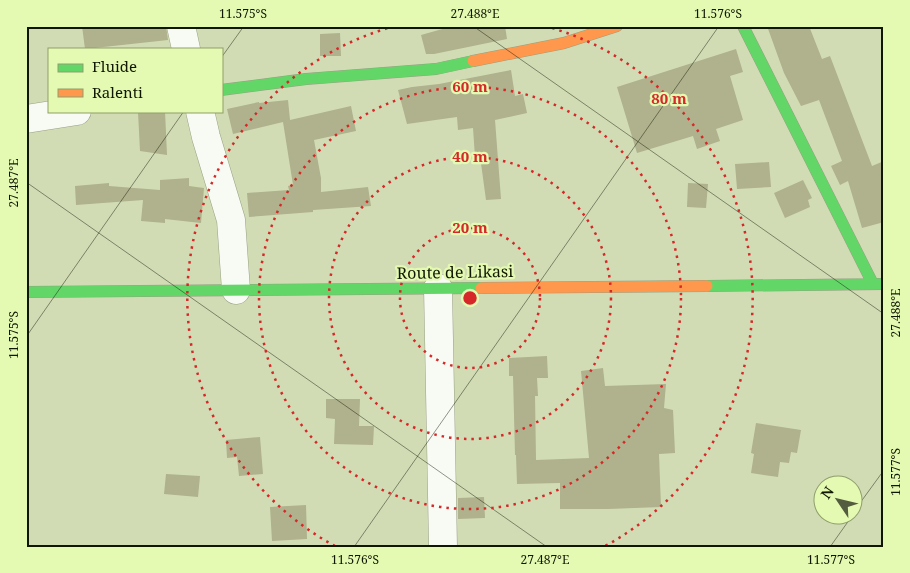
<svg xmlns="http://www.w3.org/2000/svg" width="910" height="573" font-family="'Noto Serif',serif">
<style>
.building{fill:#afb28c}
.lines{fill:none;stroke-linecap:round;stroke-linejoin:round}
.street-casing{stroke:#98a182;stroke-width:29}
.fast-casing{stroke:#98a182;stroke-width:12}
.slow-casing{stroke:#98a182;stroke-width:12}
.street{stroke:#f8faf4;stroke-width:28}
.fast{stroke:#63d668;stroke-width:11}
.slow{stroke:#ff974d;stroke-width:11}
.ticks{fill:none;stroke:#101700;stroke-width:1;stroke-opacity:0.45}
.ring{fill:none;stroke:#d62828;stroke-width:2.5;stroke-dasharray:2.5 5}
.labels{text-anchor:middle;stroke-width:4.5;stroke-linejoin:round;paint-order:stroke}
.street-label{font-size:16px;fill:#101700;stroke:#e4fab2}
.centre{fill:#d62828;stroke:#e4fab2;stroke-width:2.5}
.ring-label{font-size:15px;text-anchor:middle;font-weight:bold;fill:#d62828;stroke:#e4fab2;stroke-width:4.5;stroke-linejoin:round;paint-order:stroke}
.neatline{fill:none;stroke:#101700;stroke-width:2}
.ticks-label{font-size:12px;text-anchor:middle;fill:#101700}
</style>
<rect width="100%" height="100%" fill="#d1dcb5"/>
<path class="building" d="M82,26H166L168,40L85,49Z
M453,26H505L507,39L434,54H426L421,35Z
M767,26H809L822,59L830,56L872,166L884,161V222L862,228L848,181L840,185L831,166L842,161L819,100L801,106L784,73Z
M340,33L341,56H320V34Z
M736,49L743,72L730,76L743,120L716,129L720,141L697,149L693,136L637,153L617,87Z
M511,70L515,96L523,94L527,113L495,120L501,199L486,200L480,156L475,157L473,128L458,130L457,117L407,124L398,90L412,87L439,84Z
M288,100L290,120L351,106L356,131L314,140L321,178V192L368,187L371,206L313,210V212L249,217L247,193L289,190L288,186L293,185L283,122L233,134L227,109L259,102V103Z
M165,111L167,155L140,151L138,112Z
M769,162L771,187L737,189L735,164Z
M189,178V186L204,188L201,223L165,219V223L141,221L143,200L76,205L75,186L109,183V186L160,190V180Z
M803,180L812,198L808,200L810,207L785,218L774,193Z
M688,183L708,184L706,208L687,207Z
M547,356L548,378H537L538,396H535L536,460L589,458L581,371L603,368L605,386L666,384L664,408L673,410L675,453L659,454L661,507L608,509H560V483L517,484L516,455H515L513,376H509V358Z
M326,399H360L359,426H374L373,445L334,444L335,419L326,418Z
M756,423L801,430L797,453L791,452L789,463L780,462L778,477L751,473L754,454L751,453Z
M260,437L263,474L239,476L237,457L227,458L226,440Z
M166,474L200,476L198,497L164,494Z
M484,497L485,518L458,519V498Z
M306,505L307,539L272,541L270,507Z"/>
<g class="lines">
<defs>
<path id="street" d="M181,26L186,49
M200,111L206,137L231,220L236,290
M26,119L77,111
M438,288L443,547"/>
<path id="fast" d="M743,26L873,284
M221,90L306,79L436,69L473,61
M707,286L884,284
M26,292L481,288"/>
<path id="slow" d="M473,61L564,43L617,26
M481,288L707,286"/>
</defs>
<use href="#street" class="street-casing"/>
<use href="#fast" class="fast-casing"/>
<use href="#slow" class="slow-casing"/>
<use href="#street" class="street"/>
<use href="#fast" class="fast"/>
<use href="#slow" class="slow"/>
</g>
<path class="ticks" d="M473,26L884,314M221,58L244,26M26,182L547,547M26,337L184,111M852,514L884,470M354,547L719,26M830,547L852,516"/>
<g class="ring">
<circle cx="470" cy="298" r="70"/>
<circle cx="470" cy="298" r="141"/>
<circle cx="470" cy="298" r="211"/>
<path d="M335 546A282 282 0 0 1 395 26M545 26A282 282 0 0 1 605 546"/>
</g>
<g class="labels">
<g class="street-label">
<text transform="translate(455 272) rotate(-1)" y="6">Route de Likasi</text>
</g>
</g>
<circle cx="470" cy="298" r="8" class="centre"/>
<g class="ring-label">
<text x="470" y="92">60 m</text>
<text x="669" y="104">80 m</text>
<text x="470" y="162">40 m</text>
<text x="470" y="233">20 m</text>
</g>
<rect width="910" height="573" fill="none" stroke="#e4fab2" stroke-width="55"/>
<rect x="48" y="48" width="175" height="65" fill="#e4fab2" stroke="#8f9f6b"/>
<rect x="58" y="64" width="25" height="8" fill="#63d668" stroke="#8f9f6b"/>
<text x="92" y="72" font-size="15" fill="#101700">Fluide</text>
<rect x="58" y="89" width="25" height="8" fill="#ff974d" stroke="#8f9f6b"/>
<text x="92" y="98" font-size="15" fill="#101700">Ralenti</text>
<g transform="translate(838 500) rotate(305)"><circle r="24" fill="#e4fab2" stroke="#8f9f6b"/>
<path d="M0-4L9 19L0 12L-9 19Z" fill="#545c3f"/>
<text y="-8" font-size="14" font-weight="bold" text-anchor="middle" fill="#101700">N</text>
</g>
<rect x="28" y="28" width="854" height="518" class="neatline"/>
<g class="ticks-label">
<text x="243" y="18">11.575°S</text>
<text x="475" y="18">27.488°E</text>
<text x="718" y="18">11.576°S</text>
<text transform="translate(14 183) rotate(-90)" y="4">27.487°E</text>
<text transform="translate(896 313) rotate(-90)" y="4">27.488°E</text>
<text transform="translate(14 335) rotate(-90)" y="4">11.575°S</text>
<text transform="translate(896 472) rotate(-90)" y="4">11.577°S</text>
<text x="355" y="564">11.576°S</text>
<text x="545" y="564">27.487°E</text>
<text x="831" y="564">11.577°S</text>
</g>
</svg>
